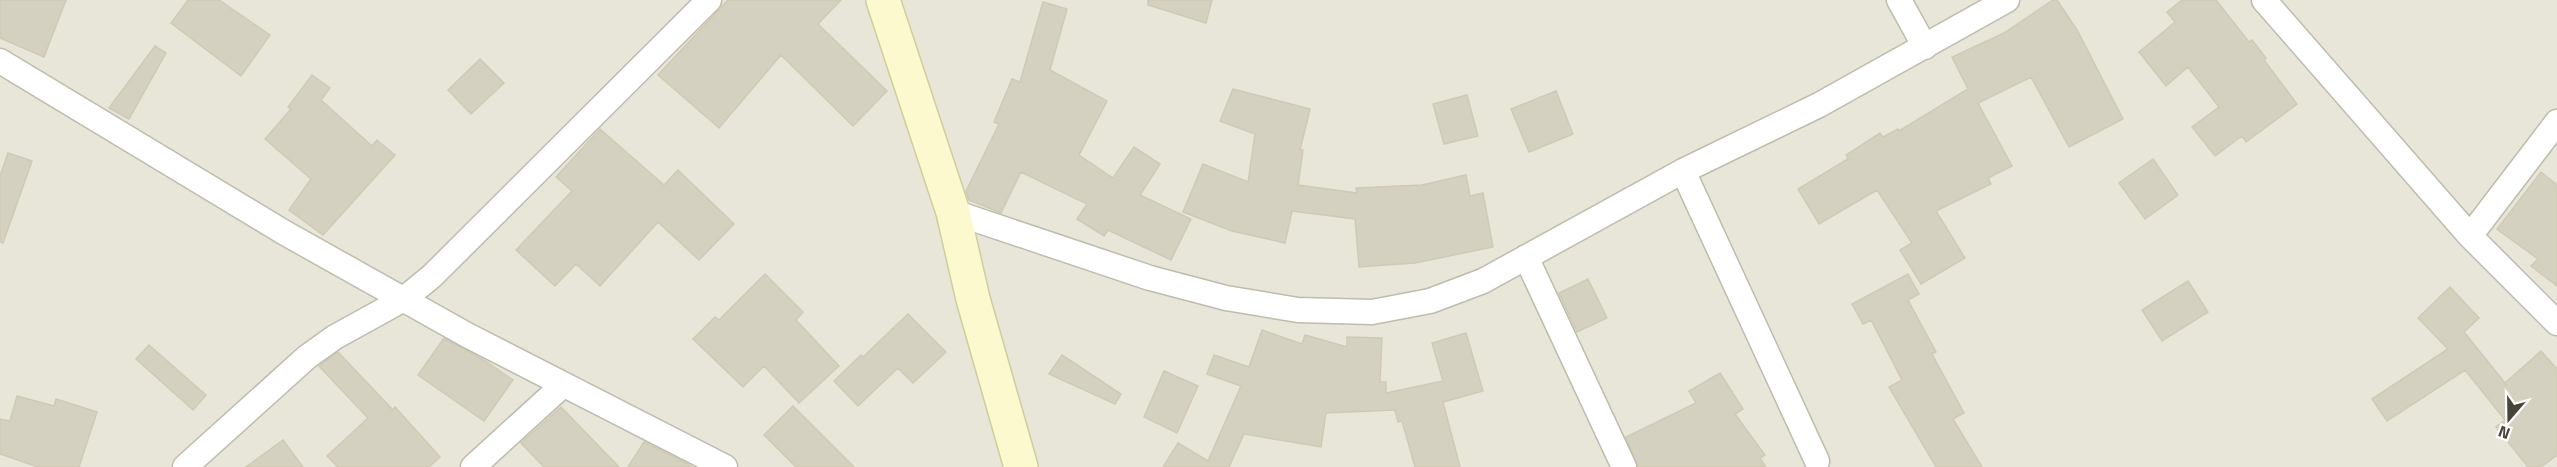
<svg xmlns="http://www.w3.org/2000/svg" width="2557" height="467" font-family="'Titillium Web',sans-serif">
<style>
.residential{fill:#e7e6d8}
.building{fill:#d5d1c0;stroke:#cfcab4;stroke-width:1.5}
.lines{fill:none;stroke-linecap:round;stroke-linejoin:round}
.street-casing{stroke:#bfbcad;stroke-width:27}
.secondary-casing{stroke:#d0cd9c;stroke-width:36}
.street{stroke:#fff;stroke-width:24}
.secondary{stroke:#fbf9cd;stroke-width:33}
</style>
<rect width="100%" height="100%" fill="#f4f3ea"/>
<path class="residential" d="M0,0H2557V467H0Z"/>
<path class="building" d="M0,0H66L44,57L0,38Z
M188,0H219L270,35L241,76L171,23Z
M728,0H841L818,24L887,91L853,126L781,55L719,128L658,75Z
M1148,0H1212L1206,23L1148,5Z
M2053,0H2057L2077,30L2123,119L2069,147L2031,77L1978,103L2012,166L1988,178L1991,184L1936,211L1965,258L1921,284L1900,250L1912,243L1877,190L1819,224L1798,189L1848,159L1846,155L1880,133L1883,137L1898,129L1899,131L1968,89L1952,57L2004,33Z
M2182,0H2216L2249,42L2252,40L2266,58L2264,60L2297,104L2246,142L2242,136L2215,156L2192,127L2219,107L2188,67L2166,86L2139,52L2175,22L2167,12Z
M1043,2L1067,9L1050,70L1107,101L1079,155L1113,178L1134,147L1160,164L1140,195L1191,219L1171,260L1108,230L1104,236L1077,219L1087,204L1021,172L1001,213L969,200L966,191L999,124L994,122L1012,79L1020,82Z
M155,46L166,53L129,119L109,108Z
M480,59L504,83L471,114L448,90Z
M312,75L330,88L321,100L372,146L377,140L395,155L323,235L289,210L311,179L265,139L291,109L288,107Z
M1233,89L1310,109L1300,150H1303L1298,185L1357,193L1356,188L1422,185L1466,175L1470,196L1483,193L1493,247L1415,263L1359,267L1355,219L1292,211L1285,243L1232,231L1183,212L1203,164L1248,182L1255,134L1220,121Z
M1556,91L1573,134L1529,152L1511,109Z
M1467,95L1478,136L1444,144L1433,104Z
M600,129L664,185L678,170L734,224L699,260L658,222L600,286L576,264L555,286L516,250L572,191L556,177Z
M8,153L32,161L3,243L0,242V176Z
M2153,159L2178,195L2145,219L2119,183Z
M2541,172L2557,185V286L2531,266L2538,259L2497,229Z
M765,274L803,312L796,320L839,366L799,403L764,366L743,387L693,339L715,317L719,320Z
M1908,274L1919,294L1908,300L1936,352L1932,354L1964,413L1953,419L1982,467H1936L1889,387L1902,380L1871,320L1863,324L1852,304Z
M1588,279L1607,318L1577,332L1559,293Z
M2188,281L2208,312L2162,341L2142,310Z
M2450,287L2479,318L2464,332L2505,383L2541,351L2557,369V455L2541,467H2528L2496,427L2505,420L2465,370L2387,421L2372,399L2448,349L2418,318Z
M908,314L946,352L913,383L898,368L858,406L834,381L861,355L863,357Z
M1262,330L1302,344L1305,335L1347,347V337L1382,338L1380,382H1386V393L1443,381L1432,343L1466,333L1483,391L1443,402L1460,467H1415L1402,421L1398,422L1395,410L1326,413L1321,447L1244,434L1229,467H1163L1178,443L1208,461L1241,386L1207,374L1214,355L1249,367Z
M444,338L482,359L513,380L484,421L418,375Z
M149,345L206,395L193,410L136,359Z
M338,352L393,410L395,407L440,457L429,467H338L327,456L368,418L319,366Z
M1062,355L1121,394L1115,404L1049,374Z
M1164,371L1198,386L1177,433L1144,417Z
M1720,373L1743,409L1735,414L1765,455L1760,458L1766,467H1638L1626,437L1696,403L1689,391Z
M17,396L54,406L56,399L97,412L79,467H38L0,454V419L10,421Z
M793,406L854,467H796L764,435Z
M561,407L619,467H544L521,443Z
M283,440L303,467H246Z
M644,442L686,463L692,467H628Z"/>
<g class="lines">
<defs>
<path id="street" d="M1899,0L1925,47
M2264,0L2470,236L2557,323
M0,61L285,233L467,335L725,467
M1683,171L1817,461
M953,212L1150,278L1226,298L1298,310L1372,312L1430,301L1483,281L1683,171L1819,105L2007,0
M2470,236L2557,122
M1526,257L1624,467
M185,467L307,357L335,337L404,299L432,276L709,0
M473,467L563,385"/>
<path id="secondary" d="M883,0L953,212L973,299L1021,467"/>
</defs>
<use href="#street" class="street-casing"/>
<use href="#secondary" class="secondary-casing"/>
<use href="#street" class="street"/>
<use href="#secondary" class="secondary"/>
</g>
<g transform="translate(2509 419) rotate(200)" stroke="#ffffff" stroke-width="4.5" paint-order="stroke">
<path d="M0-4.5L10 22L0 15L-10 22Z" fill="#474438"/>
<text y="-9" font-size="16" font-weight="bold" text-anchor="middle" fill="#474438">N</text>
</g>
</svg>
